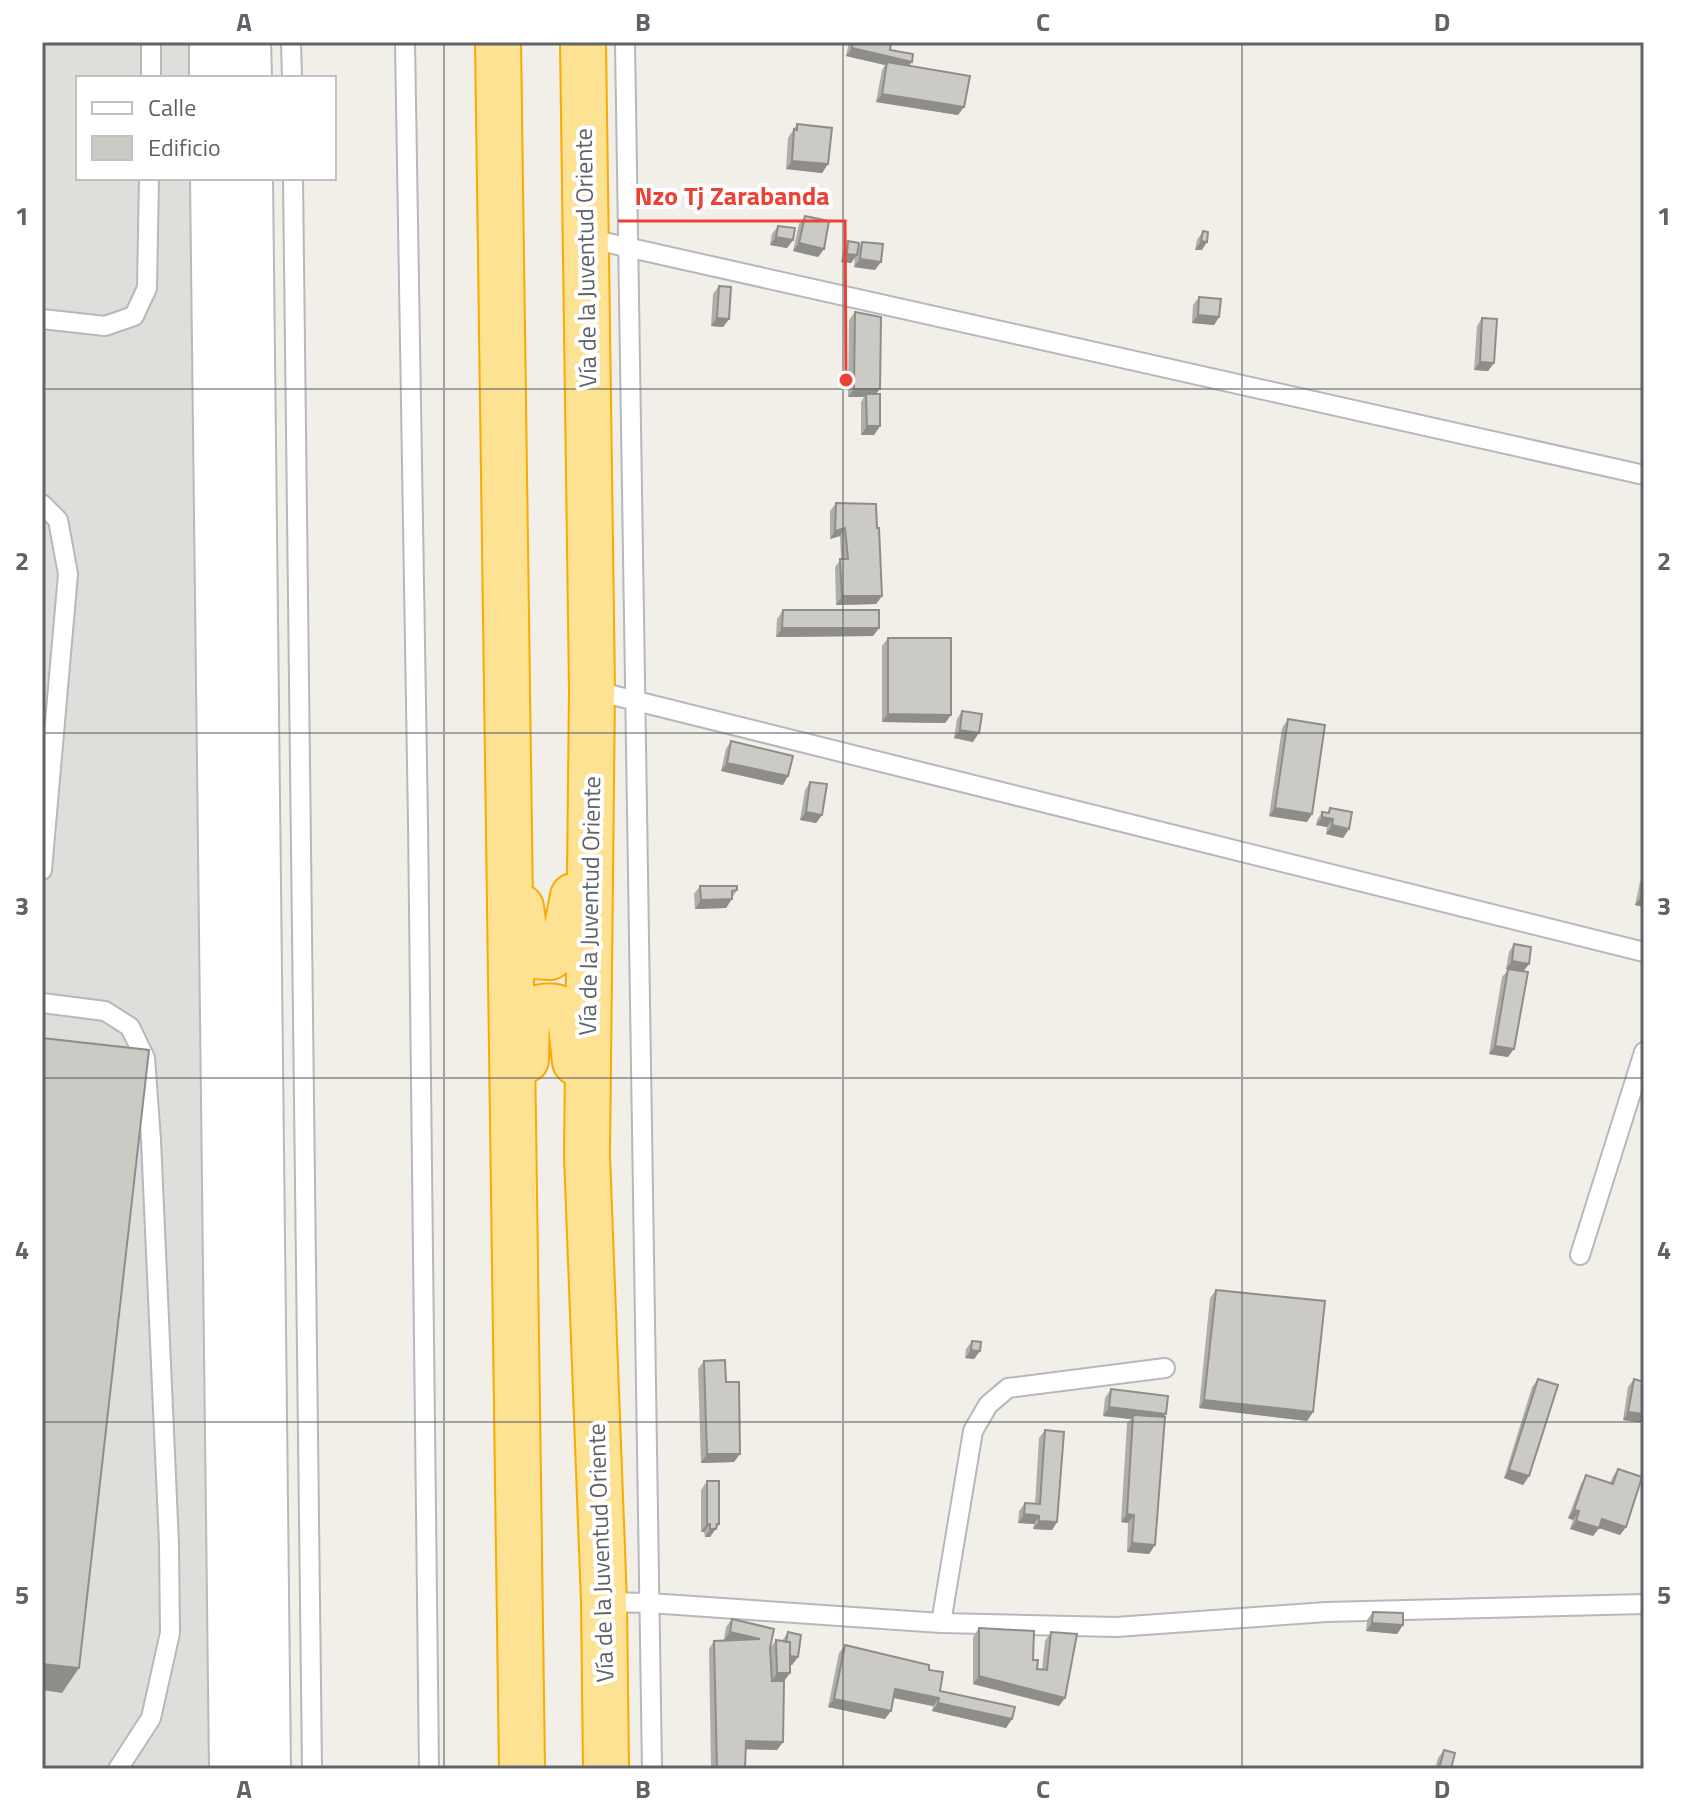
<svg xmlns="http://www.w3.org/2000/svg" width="1686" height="1811" font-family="'Titillium Web',sans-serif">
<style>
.industrial{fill:#e0deda}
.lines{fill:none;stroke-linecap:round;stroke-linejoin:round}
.lane-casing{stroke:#b5b8bc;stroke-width:22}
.secondary-casing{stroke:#b6babf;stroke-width:48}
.highway-casing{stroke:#f9ab00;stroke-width:48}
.lane{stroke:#fff;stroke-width:18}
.secondary{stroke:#fff;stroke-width:44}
.highway{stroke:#fde293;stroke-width:44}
.wall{fill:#afaea9}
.shaded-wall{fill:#8f8d8a}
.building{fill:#cccac5;stroke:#8f8d8a;stroke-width:2}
.grid{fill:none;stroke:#5f6368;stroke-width:2;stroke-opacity:0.55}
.labels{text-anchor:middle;stroke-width:8;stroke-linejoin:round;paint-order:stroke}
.street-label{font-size:24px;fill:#5f6368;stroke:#fff}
.leader{fill:none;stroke:#ea4335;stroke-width:3}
.callout-dot{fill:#ea4335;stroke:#fff;stroke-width:3}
.callout-label{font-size:26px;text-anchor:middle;font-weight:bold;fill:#ea4335;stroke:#fff;stroke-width:8;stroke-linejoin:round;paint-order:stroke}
.neatline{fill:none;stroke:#5f6368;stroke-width:3}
.grid-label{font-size:26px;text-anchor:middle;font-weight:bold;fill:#5f6368}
</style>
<rect width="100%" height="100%" fill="#f1efe8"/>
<path class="industrial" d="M42,42H260L261,78H78V178H262L283,1769H42Z"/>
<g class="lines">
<defs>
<path id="lane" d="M291,42L292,78
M405,42L418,823L429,1769
M625,42L652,1769
M151,78V42
M293,178L312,1769
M586,238L1644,475
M42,319L105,326L134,316L147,288L149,178
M42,504L58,520L68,574L42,870
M592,690L1644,952
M42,1003L105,1011L130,1027L145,1058L151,1140L169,1544L170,1633L151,1718L118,1769
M1580,1255L1644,1052
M604,1602L649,1603L941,1623L1116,1627L1326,1612L1644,1604
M941,1623L973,1431L988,1405L1008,1388L1165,1368"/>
<path id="secondary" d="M212,42V78
M248,42L249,78
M213,178L232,1769
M250,178L268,1769"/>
<path id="highway" d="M498,42L522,1769
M583,42L592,690L587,1156L604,1602L606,1769
M521,907L527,951L533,956L550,957L563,947L573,896
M526,1060L527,1017C536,1005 552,1003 566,1011L571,1025L575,1062"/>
</defs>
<use href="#lane" class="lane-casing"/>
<use href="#secondary" class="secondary-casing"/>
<use href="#highway" class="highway-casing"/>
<use href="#lane" class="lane"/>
<use href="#secondary" class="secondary"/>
<use href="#highway" class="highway"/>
</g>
<path class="wall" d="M849,42H891L890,50L909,65L958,115L876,102L882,70L885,65L846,56Z
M797,124L828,164L822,173L786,169L788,138Z
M805,216L824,249L818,257L793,251L799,224Z
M778,226L793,240L787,248L770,245L772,234Z
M1203,231L1202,250H1195L1197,240Z
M848,241L858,248L862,242L875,270L854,267L855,257L851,263L841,262L843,250Z
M719,286L729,319L723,327L711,326L713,294Z
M1199,297L1219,317L1214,325L1192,323L1193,305Z
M855,312L877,394L880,426L874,435H861V402L864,397H848L849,320Z
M1482,318L1494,363L1488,371L1474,370L1477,326Z
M836,503L877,528L882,596L876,604L836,605L835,567L841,559L840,536L830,539V511Z
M783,610L879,628L873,636L776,637L777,619Z
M888,638L951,715L945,723L882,722V646Z
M962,711L973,742L954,738L957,719Z
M1288,719L1312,814L1307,822L1269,816L1282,728Z
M731,741L783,785L721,771L726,749Z
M810,782L822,815L816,823L800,820L805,790Z
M1330,808L1349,829L1343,838L1326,834L1327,827L1316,825L1317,820L1322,812L1327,813Z
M1644,876V907L1635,905L1640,882Z
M700,886L737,890L726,908L695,909L694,894Z
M1514,944L1523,971L1508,1057L1489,1054L1502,977L1508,970L1506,969L1509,952Z
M1216,1290L1313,1412L1307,1421L1199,1408L1210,1298Z
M972,1341L980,1351L974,1359L965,1358L966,1349Z
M704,1361L726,1382L734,1462L701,1463L698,1369Z
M1538,1379L1529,1476L1523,1485L1504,1478L1532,1387Z
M1634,1379L1644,1423L1623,1420L1628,1387Z
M1111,1389L1163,1417L1155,1545L1149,1554L1127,1552L1128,1523L1121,1522L1127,1423L1131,1419L1103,1416L1105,1398Z
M1045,1430L1057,1522L1052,1530L1033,1529L1034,1524L1018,1523L1019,1511L1025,1503L1035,1504L1039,1438Z
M1618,1469L1626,1527L1620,1535L1599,1528L1593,1536L1570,1529L1573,1520L1568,1518L1581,1484L1586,1475L1610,1483L1612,1478Z
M707,1481L719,1524L710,1537H705L704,1532H701V1490Z
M1373,1612L1403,1625L1397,1634L1366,1631L1367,1620Z
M732,1619L770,1648L776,1640L782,1641L788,1632L798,1657L792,1665H790V1673L784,1681L783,1742L777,1750L746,1749L745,1769H711L709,1649L714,1641L724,1640L726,1627Z
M979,1628L1033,1660L1037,1669H1042L1045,1641L1051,1632L1059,1706L973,1684V1637Z
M845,1645L929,1670L940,1691L1012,1719L1006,1728L932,1711L933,1706L894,1698L885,1719L828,1707L839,1653Z
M1444,1750L1451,1769H1435L1438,1758Z"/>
<path class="shaded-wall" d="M852,48L912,62L906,70L887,62L885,65L846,56Z
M882,94L964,107L958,115L876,102Z
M792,161L828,164L822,173L786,169Z
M776,237L793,240L787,248L770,245Z
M1201,241L1207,242L1202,250H1195Z
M799,243L824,249L818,257L793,251Z
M847,254L857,255L851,263L841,262Z
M860,259L881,262L875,270L854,267Z
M1198,315L1219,317L1214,325L1192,323Z
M717,318L729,319L723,327L711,326Z
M1480,362L1494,363L1488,371L1474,370Z
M854,389H880L874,397L866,394L864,397H848Z
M867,426H880L874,435H861Z
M845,528L840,536L830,539L835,531Z
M842,596H882L876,604L836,605Z
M782,628H879L873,636L776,637Z
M888,714L951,715L945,723L882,722Z
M960,730L979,733L973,742L954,738Z
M727,763L788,776L783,785L721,771Z
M1275,808L1312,814L1307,822L1269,816Z
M806,812L822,815L816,823L800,820Z
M1322,817L1333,819L1327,827L1316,825Z
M1332,825L1349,829L1343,838L1326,834Z
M1641,897L1644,898V907L1635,905Z
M732,899L726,908L695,909L701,900Z
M1512,961L1529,964L1523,972L1506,969Z
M1495,1046L1514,1049L1508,1057L1489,1054Z
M971,1350L980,1351L974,1359L965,1358Z
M1204,1400L1313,1412L1307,1421L1199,1408Z
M1109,1407L1166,1414L1160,1422L1133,1415L1131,1419L1103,1416Z
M1628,1412L1644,1414V1423L1623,1420Z
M707,1454H740L734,1462L701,1463Z
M1509,1470L1529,1476L1523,1485L1504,1478Z
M1574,1510L1579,1511L1573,1520L1568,1518Z
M1024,1514L1039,1516L1034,1524L1018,1523Z
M1127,1514L1134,1515L1128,1523L1121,1522Z
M1602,1519L1626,1527L1620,1535L1599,1528L1593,1536L1570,1529L1576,1521Z
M1039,1521L1057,1522L1052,1530L1033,1529Z
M707,1524H710L704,1532H701Z
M717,1524H719L710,1537H705L710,1529Z
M1132,1543L1155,1545L1149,1554L1127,1552Z
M1372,1623L1403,1625L1397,1634L1366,1631Z
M730,1632L760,1639L724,1640Z
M784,1655L798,1657L792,1665L778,1663Z
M42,1664L79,1668L62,1693L42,1690Z
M777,1673H790L778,1689L766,1690Z
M979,1676L1065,1698L1059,1706L973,1684Z
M895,1689L939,1698L933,1706L889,1697Z
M834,1699L891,1711L885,1719L828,1707Z
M938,1703L1012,1719L1006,1728L932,1711Z
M746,1741L783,1742L777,1750L740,1749Z"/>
<path class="building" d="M853,42H891L890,50L913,54L912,62L852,48Z
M887,62L970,76L964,107L882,94Z
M797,124L832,128L828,164L792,161L794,129L797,130Z
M805,216L829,221L824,249L799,243Z
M778,226L795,228L793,240L776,237Z
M1203,231L1208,232L1207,242L1201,241Z
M848,241L859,243L857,255L847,254Z
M862,242L883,244L881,262L860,259Z
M719,286L731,287L729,319L717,318Z
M1199,297L1221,299L1219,317L1198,315Z
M855,312L881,317L880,389H854Z
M1482,318L1497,319L1494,363L1480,362Z
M866,394H880V426H867Z
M836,503L876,504L877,528H879L882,596H842L840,559H848L845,528L835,531Z
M783,610H879V628H782Z
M888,638H951V715L888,714Z
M962,711L982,714L979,733L960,730Z
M1288,719L1325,725L1312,814L1275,808Z
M731,741L793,756L788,776L727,763Z
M810,782L827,784L822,815L806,812Z
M1330,808L1352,812L1349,829L1332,825L1333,819L1322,817V812L1329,813Z
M1644,881V898L1641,897Z
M700,886H737V890L732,891V899L701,900Z
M1514,944L1531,947L1529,964L1512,961Z
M1508,969L1528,972L1514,1049L1495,1046Z
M42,1038L149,1050L79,1668L42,1664Z
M1216,1290L1325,1301L1313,1412L1204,1400Z
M972,1341L981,1342L980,1351L971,1350Z
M725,1360L726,1382H739L740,1454H707L704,1361Z
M1538,1379L1558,1385L1529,1476L1509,1470Z
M1634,1379L1644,1382V1414L1628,1412Z
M1111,1389L1168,1396L1166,1414L1109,1407Z
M1133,1415L1165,1417L1155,1545L1132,1543L1134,1515L1127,1514Z
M1045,1430L1064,1432L1057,1522L1039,1521V1516L1024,1514L1025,1503L1040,1504Z
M1618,1469L1642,1477L1626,1527L1602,1519L1599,1528L1576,1521L1579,1511L1574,1510L1586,1475L1613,1484Z
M707,1481H719V1524H717L716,1529H710V1524H707Z
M1373,1612L1403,1613V1625L1372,1623Z
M732,1619L774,1629L770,1648L772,1681H784L783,1742L746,1741L745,1769H717L714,1641L760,1639L730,1632Z
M979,1628L1034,1631L1033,1660H1038L1037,1669L1047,1670L1051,1632L1077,1634L1065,1698L979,1676Z
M788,1632L801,1635L798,1657L790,1656V1642H786Z
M776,1640L790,1642V1673H777Z
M845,1645L929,1665V1670L943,1672L940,1691L1015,1707L1012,1719L938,1703L939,1698L895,1689L891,1711L834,1699Z
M1444,1750L1455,1753L1451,1769H1439Z"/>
<path class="grid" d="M444,42V1769M843,42V1769M1242,42V1769M42,389H1644M42,733H1644M42,1078H1644M42,1422H1644"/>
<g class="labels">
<g class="street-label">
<text transform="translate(586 258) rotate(-91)" y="8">Vía de la Juventud Oriente</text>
<text transform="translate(590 906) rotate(-89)" y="8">Vía de la Juventud Oriente</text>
<text transform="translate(601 1553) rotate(-92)" y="8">Vía de la Juventud Oriente</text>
</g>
</g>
<path class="leader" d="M846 380L845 221H618"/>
<circle class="callout-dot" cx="846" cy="380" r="8"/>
<g class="callout-label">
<text x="732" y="205">Nzo Tj Zarabanda</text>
</g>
<rect width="1686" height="1811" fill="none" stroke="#ffffff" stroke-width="88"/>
<rect x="76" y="76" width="260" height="104" fill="#ffffff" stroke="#bfc1c3" stroke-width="2"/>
<rect x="92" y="102" width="40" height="12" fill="#ffffff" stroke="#bfc1c3" stroke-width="2"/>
<text x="148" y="116" font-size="24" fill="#5f6368">Calle</text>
<rect x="92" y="136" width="40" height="24" fill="#cccac5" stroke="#bfc1c3" stroke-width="2"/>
<text x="148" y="156" font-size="24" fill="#5f6368">Edificio</text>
<rect x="44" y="44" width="1598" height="1723" class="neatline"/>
<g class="grid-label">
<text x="244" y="31">A</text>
<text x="643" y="31">B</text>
<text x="1043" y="31">C</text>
<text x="1442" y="31">D</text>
<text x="22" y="225">1</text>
<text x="1664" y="225">1</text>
<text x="22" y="570">2</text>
<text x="1664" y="570">2</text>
<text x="22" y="915">3</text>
<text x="1664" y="915">3</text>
<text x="22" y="1259">4</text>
<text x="1664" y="1259">4</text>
<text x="22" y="1604">5</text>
<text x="1664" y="1604">5</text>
<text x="244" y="1798">A</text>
<text x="643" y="1798">B</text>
<text x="1043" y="1798">C</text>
<text x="1442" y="1798">D</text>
</g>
</svg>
